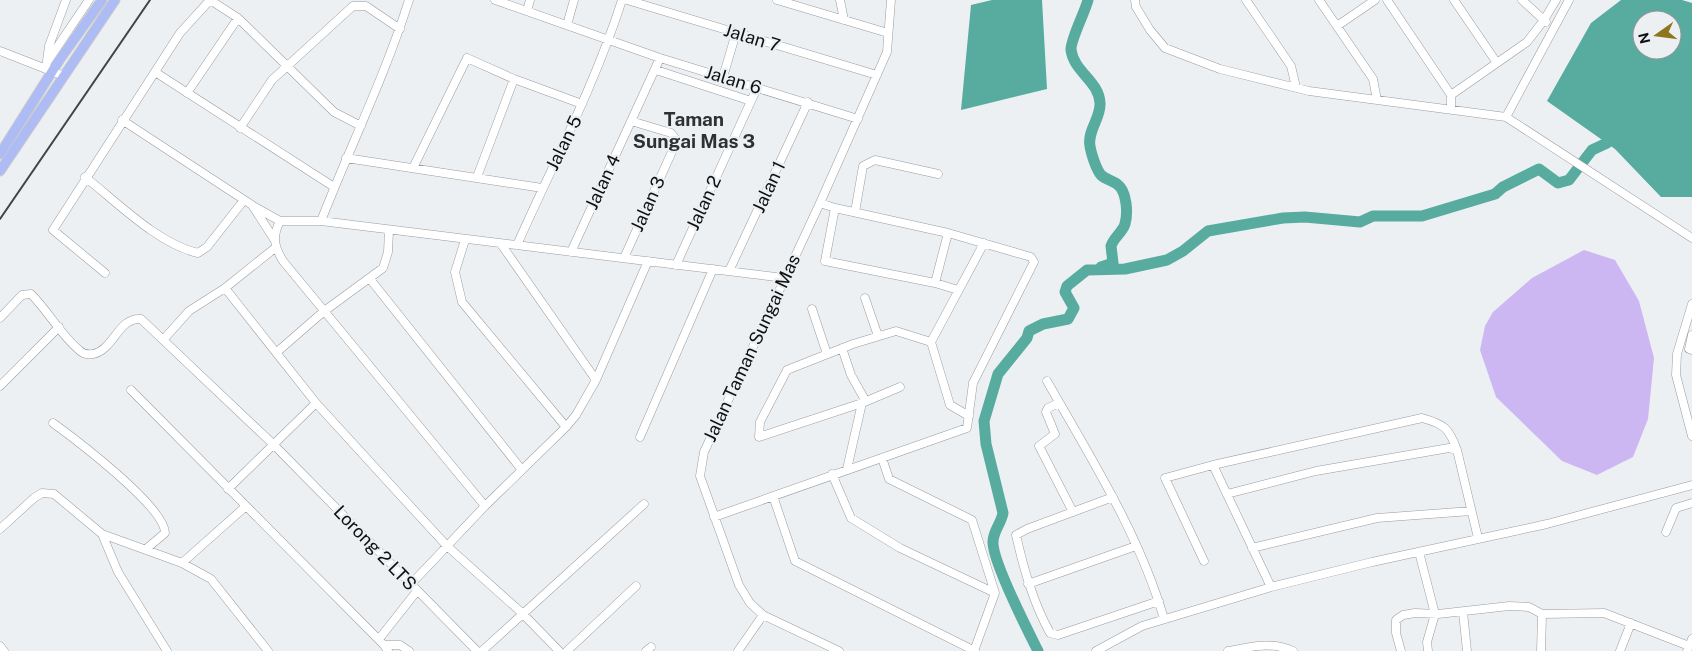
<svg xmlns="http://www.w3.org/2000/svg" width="1692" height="651" font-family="'Public Sans',sans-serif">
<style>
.green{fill:#cdb7f2}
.water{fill:#57ab9f;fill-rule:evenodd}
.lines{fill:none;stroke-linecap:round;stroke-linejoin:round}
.river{stroke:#57ab9f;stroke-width:11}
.minor-casing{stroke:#999c9f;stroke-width:9}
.major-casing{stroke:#cacacb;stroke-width:11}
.minor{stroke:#fff;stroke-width:8}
.major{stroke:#aebcf6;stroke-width:9}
.rail{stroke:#424546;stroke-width:2}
.labels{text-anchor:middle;stroke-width:4.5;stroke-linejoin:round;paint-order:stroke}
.street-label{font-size:18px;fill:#0e1011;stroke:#ecf0f3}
.neighbourhood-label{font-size:19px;font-weight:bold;fill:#2e3133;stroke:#ecf0f3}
</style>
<rect width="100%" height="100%" fill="#ecf0f3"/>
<path class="green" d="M1584,250L1615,260L1639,301L1654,358L1648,419L1633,457L1597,475L1562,461L1496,397L1480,350L1485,326L1493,312L1532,278Z"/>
<path class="water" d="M992,0H1042L1047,89L961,110L971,5Z
M1621,0H1682L1692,3V197H1661L1615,149L1547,101L1591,23ZM1642,20H1672V50H1642Z"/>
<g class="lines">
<path class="river" d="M1088,0C1085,12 1070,41 1071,50C1074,72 1099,81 1100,103C1101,118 1087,131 1090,146C1091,153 1096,169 1101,175C1105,179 1113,181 1117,184C1127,191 1128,213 1125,224C1122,233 1114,237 1111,246L1113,263L1101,267
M1038,651C1028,631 992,561 993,542C993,531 1001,524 1003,513L986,444L984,421L998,374L1027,338L1029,331L1043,324L1068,319L1074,308L1065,292L1067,286L1087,270L1125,269L1167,260L1183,251L1208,231L1283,218L1305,217L1360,222L1373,216H1422L1495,194L1503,187L1539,169L1558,183L1569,180L1592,150L1607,143"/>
<defs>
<path id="minor" d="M210,0L238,18L334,112L361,126
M495,0L660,58L858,119
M627,0L877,75
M777,0L888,33
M840,0L844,20
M1135,0L1136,7L1150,30L1165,48L1220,69L1309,91L1506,117L1692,238
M1246,0L1291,66L1296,87
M1319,0L1373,79L1377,100
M1387,0L1451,95V108
M1454,0L1497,63
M1522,0L1546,22
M527,11L530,0
M567,25L574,0
M1337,26L1375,0
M0,51L64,76
M47,62L89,0
M46,68L49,46L66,0
M656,70L751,101
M155,72L334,187
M723,77L736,33
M187,93L238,18
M1451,95L1527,42L1544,20L1556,0
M1506,117L1569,0
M122,120L252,205L274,239
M240,128L272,80L353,6H366L400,29
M346,158L542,188
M413,168L467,58L514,79L582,104
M85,177C117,202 158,244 198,253L207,247L244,200
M477,177L514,79
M253,206L280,221
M835,208L825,261L935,283L958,290
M855,212L863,166L875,160L938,174
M321,221C350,147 385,76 409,0
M465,240L455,272L462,302L566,427
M501,244L596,380L648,261
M517,245C553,164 595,85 622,0
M571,252L660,58
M624,258L675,145V138L671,133L631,121
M676,265L757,88
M729,271L808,102
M105,273L53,230L180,33L210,0
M370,279L522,470
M935,283L948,233
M225,288L316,403L401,496L447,546L522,613L559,651
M865,298L878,336
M1692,304L1677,354L1676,375L1692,436
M812,309L827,354
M0,318L22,295L31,294C48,311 61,335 79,350C83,354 88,355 93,354C114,350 118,317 141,319L274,445L477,651
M1692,335L1689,349L1692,350
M164,339L189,311L225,288L275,248
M842,348L851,375L865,400
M277,352L323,312L383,268L388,252L389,230
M1047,381C1090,457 1139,533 1164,619
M0,386L59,327
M131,390L384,645L388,651
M862,403L759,437L760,422L787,370L853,344L896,331L931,342
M1059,403L1048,408L1046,412L1055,434L1039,446L1073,512
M969,416L950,405L931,342L984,243
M53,423C75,439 165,507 165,533L146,549
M640,437L713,269
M882,458L889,479L972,520L995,593L974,651
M1213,465L1422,418C1444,424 1449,428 1457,450
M847,469L862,403L900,387
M832,474L851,518L900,548L995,593
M228,489L316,403
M1227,494L1316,471L1449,448L1457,450L1478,538
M773,496L795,561L975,651
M1113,497L1027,529L1016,535C1024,570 1033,602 1050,633L1058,635L1159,601
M485,506L283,261C274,246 272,237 280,221H321L784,278
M714,517L967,428L973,383L1034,262L1031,257L948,233L835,208L820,203
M0,529L34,498L42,493L54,494L102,534L182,563L211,579L268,651
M1666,532L1676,508L1692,503
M102,534L118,572L167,651
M1252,548L1377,518L1471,511
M1419,552L1435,614L1427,642L1428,651
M1204,561L1165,478L1213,465L1271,587
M182,563L245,507
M411,584L485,506L566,427L576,415L596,380
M1028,584L1136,546
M1463,612L1467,651
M379,639L417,591
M384,645H400L409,651
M0,646L4,651
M482,651L644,504
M567,651L636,586
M646,651L651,647
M738,651L763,615
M839,651L763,615L750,603L739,585L700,476L704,452L820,203L887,52L891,0
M1096,651L1142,626L1271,587L1372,562L1547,524L1692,485
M1228,651C1251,647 1271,641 1293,651
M1401,651L1396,633V620L1403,615L1415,613L1438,614L1509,606L1529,607L1542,614L1604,613L1689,646
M1541,651L1542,614
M1620,651L1631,623
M1687,651L1692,639"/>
<path id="major" d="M0,154L60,59L102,0
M0,171L115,0"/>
</defs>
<use href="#minor" class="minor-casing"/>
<use href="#major" class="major-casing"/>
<use href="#minor" class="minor"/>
<use href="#major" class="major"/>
<path class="rail" d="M0,219L150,0"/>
</g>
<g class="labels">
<g class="street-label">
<text transform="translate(752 38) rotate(17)" y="6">Jalan 7</text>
<text transform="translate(733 80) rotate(17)" y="6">Jalan 6</text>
<text transform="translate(564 143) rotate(-64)" y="6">Jalan 5</text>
<text transform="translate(603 182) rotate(-65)" y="6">Jalan 4</text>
<text transform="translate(769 187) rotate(-65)" y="6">Jalan 1</text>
<text transform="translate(704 203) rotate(-65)" y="6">Jalan 2</text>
<text transform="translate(648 204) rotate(-66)" y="6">Jalan 3</text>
<text transform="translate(752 348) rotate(-65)" y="6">Jalan Taman Sungai Mas</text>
<text transform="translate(375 548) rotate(46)" y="6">Lorong 2 LTS</text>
</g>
<g class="neighbourhood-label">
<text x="694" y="126">Taman<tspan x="694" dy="22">Sungai Mas 3</tspan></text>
</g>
</g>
<g transform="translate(1657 35) rotate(256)"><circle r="24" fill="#ecf0f3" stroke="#939699"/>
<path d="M0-4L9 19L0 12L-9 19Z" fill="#8d771c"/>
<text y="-8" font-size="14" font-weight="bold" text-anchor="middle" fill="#0e1011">N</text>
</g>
</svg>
